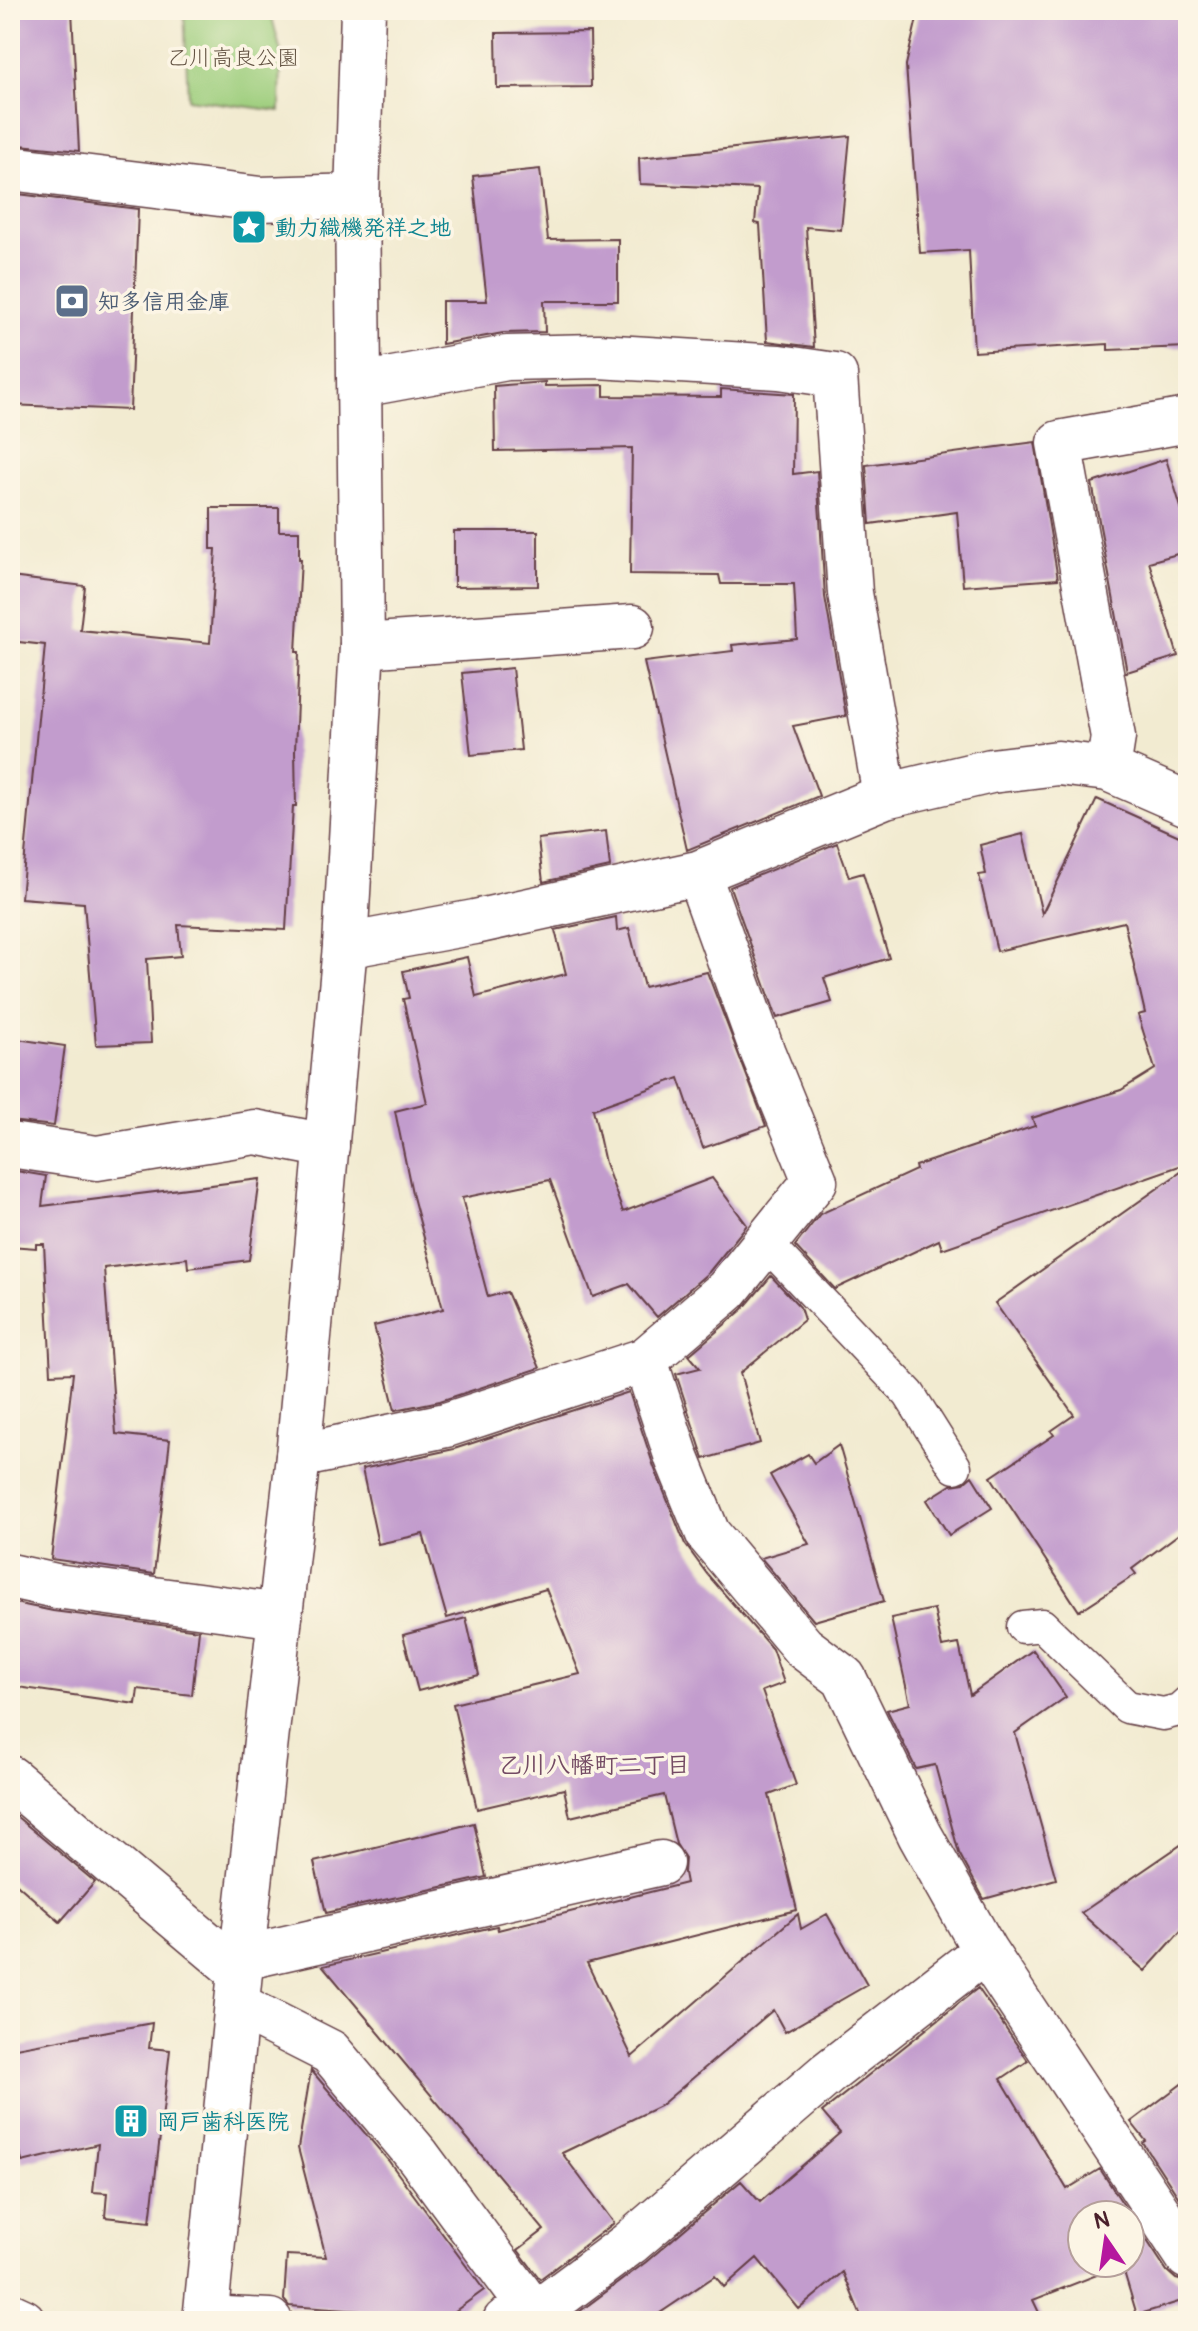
<svg xmlns="http://www.w3.org/2000/svg" width="1198" height="2331" font-family="Pangolin,'Klee One',sans-serif">
<style>
.green{fill:#9ccd7c;stroke:#737654;stroke-width:2}
.building{fill:#c29ccd;fill-rule:evenodd}
.lines{fill:none;stroke-linecap:round;stroke-linejoin:round}
.service-casing{stroke:#633e44;stroke-width:35}
.minor-casing{stroke:#633e44;stroke-width:47}
.tertiary-casing{stroke:#633e44;stroke-width:47}
.service{stroke:#fff;stroke-width:32}
.minor{stroke:#fff;stroke-width:44}
.tertiary{stroke:#fff;stroke-width:44}
.labels{text-anchor:middle;stroke-width:7;stroke-linejoin:round;paint-order:stroke}
.park-label{font-size:22px;fill:#635343;stroke:#fcf5e5}
.culture-label{font-size:22px;font-weight:bold;fill:#0d838f;stroke:#fcf5e5;text-anchor:start}
.service-label{font-size:22px;font-weight:bold;fill:#4e5e75;stroke:#fcf5e5;text-anchor:start}
.neighbourhood-label{font-size:24px;font-weight:bold;fill:#744b64;stroke:#fcf5e5}
</style>
<rect width="100%" height="100%" fill="#fcf5e5"/>
<filter id="ink" filterUnits="userSpaceOnUse"><feTurbulence type="fractalNoise" baseFrequency=".0125" numOctaves="2"/><feDisplacementMap in="SourceGraphic" scale="16" xChannelSelector="R" yChannelSelector="G"/><feConvolveMatrix kernelMatrix="1 2 1 2 8 2 1 2 1" color-interpolation-filters="sRGB"/></filter>
<filter id="wash" filterUnits="userSpaceOnUse"><feTurbulence type="fractalNoise" baseFrequency=".006" numOctaves="4" result="noise"/><feDisplacementMap in="SourceGraphic" scale="32" xChannelSelector="R" yChannelSelector="G"/><feGaussianBlur stdDeviation="1.8" result="paint"/><feColorMatrix in="noise" values="0 0 0 0 0 0 0 0 0 0 0 0 0 0 0 0 0 1.4 0 .05"/><feComposite in="paint" operator="in"/></filter>
<g filter="url(#wash)">
<rect width="100%" height="100%" fill="#f2ebd1"/>
<path class="green" d="M184,10H270L281,52L280,111L188,99Z"/>
<g id="blocks">
<path class="building" d="M10,10H72L79,151L10,144Z
M919,10H1188V347L1108,350V344L974,352L969,250L920,253L906,65Z
M590,32L591,87L497,88L496,33Z
M850,136L841,230L806,227L814,347L767,341L760,224L755,223L758,189L640,184L639,158Z
M540,169L548,240L618,239V301H544L545,332L503,333L442,344V301H487L473,176Z
M10,193L138,209L130,410L10,405Z
M545,382V386L604,385V396L721,397V389L794,394L793,474L817,471L825,597L846,716L793,726L819,796L687,850L644,662L733,651L732,645L797,639L794,584H721L719,575L630,574L632,448L495,451L494,386Z
M1035,442L1058,579L963,586L957,512L870,524L866,465Z
M1166,459L1188,530V551L1149,562L1178,656L1127,672L1092,483Z
M211,508H279V531H299V559H301L296,652H299L295,751L296,806H293L286,930L178,925L181,956L147,959L151,1043L96,1045L84,903L21,898L45,645L10,641V577L85,586L80,630L210,643L216,549H211Z
M454,531H538V586L454,587Z
M512,668L521,750L471,755L462,673Z
M1097,799L1188,840V1163L942,1249L939,1240L835,1289L795,1246L820,1214L916,1170L915,1166L1035,1126L1032,1118L1121,1090L1155,1069L1138,1015L1145,1013L1124,922L997,951L979,875L986,874L980,845L1023,834L1042,914Z
M606,831L610,867L543,882L538,839Z
M837,843L849,877L863,873L889,958L824,978L832,1002L777,1018L730,887Z
M616,917L617,931L629,928L644,987L707,972L766,1126L703,1148L679,1078L593,1109L605,1163L623,1212L712,1178L747,1225L709,1272L657,1317L629,1284L593,1297L550,1180L462,1198L488,1297L507,1292L540,1368L440,1401L395,1410L374,1326L443,1309L412,1193L395,1111L427,1103L403,999L409,998L403,971L467,957L476,997L566,974L555,930Z
M10,1038L65,1046L54,1126L10,1121Z
M1188,1167V1527L1132,1569L1136,1574L1079,1611L991,1477L1054,1435L1051,1431L1074,1415L995,1303Z
M10,1170L46,1176L42,1206L260,1179L249,1260L188,1268L187,1258L104,1268L116,1434L170,1440L154,1574L51,1559L73,1373L51,1374L44,1244H36V1248L10,1246Z
M771,1276L800,1307L804,1320L740,1373L760,1443L704,1459L676,1374L700,1368L689,1355L743,1309Z
M629,1392L654,1467L685,1544L707,1574L772,1649L784,1683L762,1691L796,1785L769,1795L797,1910L587,1963L632,2057L798,1914L801,1929L827,1914L867,1985L785,2032L773,2010L660,2106L562,2153L614,2223L540,2279L518,2250L544,2230L323,1966L497,1926L498,1930L686,1883L684,1873L685,1858L676,1844L664,1795L570,1817L564,1789L477,1809L453,1704L580,1674L546,1589L447,1618L423,1534L378,1544L362,1469L454,1449Z
M839,1445L884,1601L814,1621L761,1558L809,1544L770,1475L808,1454L814,1463Z
M972,1476L992,1508L949,1535L927,1500L951,1485L964,1483Z
M10,1602L53,1611L199,1630L192,1695L138,1689L136,1704L10,1686Z
M934,1609L942,1647L959,1644L970,1695L1033,1650L1066,1697L1015,1733L1056,1879L984,1899L959,1853L935,1765L916,1769L887,1710L910,1704L891,1618Z
M466,1618L479,1675L418,1691L403,1635Z
M10,1811L95,1882L60,1922L10,1878Z
M474,1823L486,1877L326,1913L314,1862Z
M1188,1840V1923L1145,1971L1081,1913Z
M978,1988L1028,2061L1001,2079L1067,2189L1100,2169L1167,2271L1176,2279L1188,2282V2299L1137,2315L1122,2265L1033,2300L1043,2321H863L843,2272L799,2309L757,2258L724,2287L715,2276L648,2321H567L646,2262L741,2181L760,2202L840,2133L822,2112ZM1082,2215H1130V2263H1082Z
M152,2023L149,2048L170,2050L150,2222L105,2217L107,2193L93,2192L98,2144L22,2162L10,2099V2049Z
M311,2070L388,2160L484,2290L447,2317L289,2306L284,2300L287,2255L326,2257L298,2148Z
M1188,2079V2212L1143,2143L1146,2141L1131,2122Z"/>
</g>
</g>
<g filter="url(#ink)">
<use href="#blocks" fill-opacity="0" stroke="#633e44" stroke-width="2"/>
<g class="lines">
<defs>
<path id="service" d="M765,1242L909,1394L955,1467
M1023,1627L1042,1625L1127,1707L1163,1714L1179,1710L1188,1702"/>
<path id="minor" d="M10,168L260,199L357,196
M360,385L507,358L598,356L779,367L835,375L850,593L885,796
M362,646L632,627
M1108,769L1113,737L1059,443L1188,420
M345,946L475,922L698,873L885,796L991,771L1058,763L1108,769L1188,804
M10,1145L97,1158L255,1132L327,1146
M645,1360L677,1458L708,1534L803,1647L844,1678L920,1835L985,1951L1188,2257
M298,1456L446,1425L645,1360L727,1290L815,1181L763,1053L698,873
M10,1576L56,1586L280,1616
M10,1778L240,1972
M242,1958L661,1863
M237,2005L330,2052L418,2156L540,2321
M10,2315L23,2321
M205,2318L270,2321
M505,2321L535,2314L630,2243L828,2073L985,1951"/>
<path id="tertiary" d="M205,2321L240,1972L298,1456L345,946L362,646L357,196L363,10"/>
</defs>
<use href="#service" class="service-casing"/>
<use href="#minor" class="minor-casing"/>
<use href="#tertiary" class="tertiary-casing"/>
<use href="#service" class="service"/>
<use href="#minor" class="minor"/>
<use href="#tertiary" class="tertiary"/>
</g>
</g>
<defs>
<symbol id="sight-square" viewBox="-11 -11 22 22"><rect x="-9" y="-9" width="18" height="18" rx="4" fill="#0f9aa8" stroke="#fcf5e5"/><path d="M0-6L1.8-2.2L6-1.7L2.9 1.2L3.7 5.4L0 3.3L-3.7 5.4L-2.9 1.2L-6-1.7L-1.8-2.2Z" fill="#fff"/></symbol>
<symbol id="bank-square" viewBox="-11 -11 22 22"><rect x="-9" y="-9" width="18" height="18" rx="4" fill="#5c6f8a" stroke="#fcf5e5"/><path d="M-6-4H6V4H-6ZM0-2.3a2.3 2.3 0 1 0 0 4.6a2.3 2.3 0 1 0 0-4.6Z" fill="#fff"/></symbol>
<symbol id="building-square" viewBox="-11 -11 22 22"><rect x="-9" y="-9" width="18" height="18" rx="4" fill="#0f9aa8" stroke="#fcf5e5"/><path d="M-4-6H4V6H1V3H-1V6H-4ZM-2.5-4.3h1.7v1.8h-1.7ZM.8-4.3h1.7v1.8H.8ZM-2.5-1h1.7V.8h-1.7ZM.8-1h1.7V.8H.8Z" fill="#fff"/></symbol>
</defs>
<g fill-rule="evenodd">
<use href="#sight-square" x="229" y="207" width="40" height="40"/>
<use href="#bank-square" x="52" y="281" width="40" height="40"/>
<use href="#building-square" x="111" y="2101" width="40" height="40"/>
</g>
<g class="labels">
<g class="park-label">
<text x="233" y="65">乙川高良公園</text>
</g>
<g class="culture-label">
<text x="275" y="235">動力織機発祥之地</text>
<text x="157" y="2129">岡戸歯科医院</text>
</g>
<g class="service-label">
<text x="98" y="309">知多信用金庫</text>
</g>
<g class="neighbourhood-label">
<text x="594" y="1773">乙川八幡町二丁目</text>
</g>
</g>
<rect width="1198" height="2331" fill="none" stroke="#fcf5e5" stroke-width="40"/>
<g transform="translate(1106 2239) rotate(347)"><circle r="38" fill="#fcf5e5" stroke="#b59f9b" stroke-width="2"/>
<path d="M0-6L14 30L0 20L-14 30Z" fill="#b5179e"/>
<text y="-12" font-size="22" font-weight="bold" text-anchor="middle" fill="#4a1f2b">N</text>
</g>
</svg>
